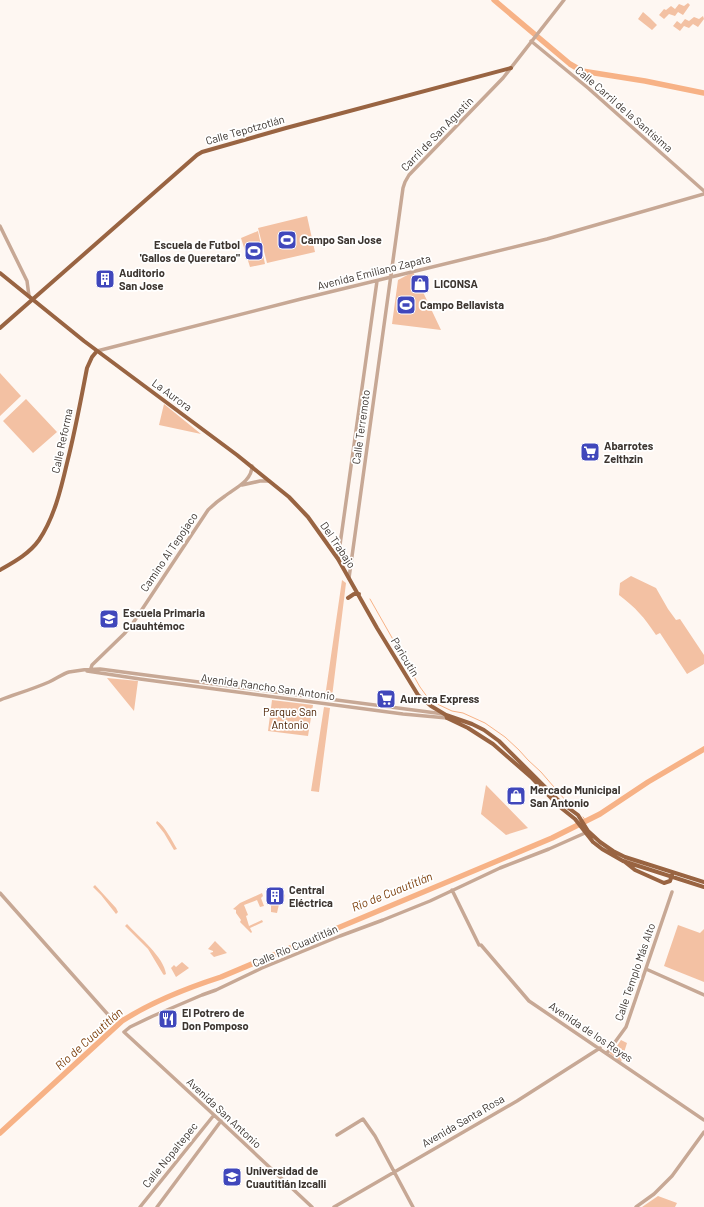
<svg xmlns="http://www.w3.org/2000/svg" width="704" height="1207" font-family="Barlow,sans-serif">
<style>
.green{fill:#f3c1a3}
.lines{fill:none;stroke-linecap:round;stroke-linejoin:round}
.stream{stroke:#f7b286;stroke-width:1}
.river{stroke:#f7b286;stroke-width:5.5}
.minor{stroke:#c7a895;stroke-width:3.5}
.major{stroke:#996442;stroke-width:4}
.labels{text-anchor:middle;stroke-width:3.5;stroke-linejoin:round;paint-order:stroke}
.street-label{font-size:11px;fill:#3c3530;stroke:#fff}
.poi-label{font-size:11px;font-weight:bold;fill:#3c3530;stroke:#fff;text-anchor:start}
.park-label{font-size:11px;fill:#4b2000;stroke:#fff}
.water-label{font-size:12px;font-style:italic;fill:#7b3e0a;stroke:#fff}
</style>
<rect width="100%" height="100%" fill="#fef7f2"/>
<path class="green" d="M688,3L690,5L683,15L678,12L675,16L669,14L664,19L659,15L664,9L666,10L671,6L675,9L679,4L684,6Z
M643,12L650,18L649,19L650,18L657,25L652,30L638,19Z
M703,16L704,19L698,27L693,24L689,28L684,26L680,31L673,26L677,21L681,24L685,19L689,21L694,17L699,19Z
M307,216L315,252L267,263L258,228Z
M258,231L265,264L250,267L241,238Z
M413,272L420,287L427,288L428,290V292H423L441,330L392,324L398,280Z
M0,373L21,396L0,416Z
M26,399L57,432L33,453L3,421Z
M164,404L201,434L159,425Z
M631,576L656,588L668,609L676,620L680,619L704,655V664L687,674L660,633L656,635C644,617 636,608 619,595L620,583Z
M342,580L346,583L332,697H325Z
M107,678L138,681L134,711Z
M272,700L313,705L308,736L268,731Z
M324,707L330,708L319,792L311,791Z
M486,785L528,828L506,835L481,814Z
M157,821C164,825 173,842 177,849L174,850L164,833L156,823Z
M95,885L116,908L118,912L116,914L101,895L93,887Z
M278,888L285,895L284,901L280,900L277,913L271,912V906L266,893Z
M262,893L263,896L261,898L264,906L260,907L257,900L244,905L248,915L246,916L249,926L262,920L263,922L250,928L252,932L251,933L240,922L241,920L236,913V910L233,909L240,903Z
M127,924C139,937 164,957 166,974L164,975L163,974L148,949L125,926Z
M678,925L700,933L704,929V982L664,966Z
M215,941L227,953L214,957L210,953L213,952V951L208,949Z
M182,962L189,968L176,977L171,968L174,965L176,967Z
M621,1040L627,1043L621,1062L609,1053L617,1046Z
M658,1196L677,1203L675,1207H642Z"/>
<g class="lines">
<path class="stream" d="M370,599L420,687L428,698L433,702L452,711L463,713L485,723L505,737L519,750L528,760L541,772L573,809
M583,817L586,821"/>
<path class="river" d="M494,0L570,64L582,71L645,81L704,93
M0,1133L122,1021C153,1001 187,988 221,977L552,838L600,814L648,782L704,749"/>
<path class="minor" d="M531,41L588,88L704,191
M0,226L27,281L29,296
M97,351L301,299L547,239L704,194
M242,485L260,481H269
M338,559L377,281
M349,578L403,188L405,182L409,175L503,78L564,0
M87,671L140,679L403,714L447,718
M90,671L92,665L125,633L133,623L208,510C213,505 219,500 225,496C235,488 252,481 252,466
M0,700C16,694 33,689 49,682C56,679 62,674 69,672C79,670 90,669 100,669L444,714
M452,890L479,945
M0,893L111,1018
M481,945L529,1001L704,1120
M646,969L704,995
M607,1053L626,1027L672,892
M337,1135L363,1119L375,1136L413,1207
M140,1207L214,1115
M157,1207L221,1121
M312,1207L214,1115L124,1032L130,1027L153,1016L202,995L216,990L262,968L340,936L383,920L430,901L500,868L549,849L585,833
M334,1207L517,1101L600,1048
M636,1207L654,1194L672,1176L704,1132"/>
<path class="major" d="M0,273L84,341L237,455L289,497L308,517L338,559L377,628L418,695L431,706L446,715L472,724L484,730L499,741L559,801L578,815L588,831L600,842L613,851L625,857L704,882
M0,328L197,155L202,152L286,128L511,68
M0,570C14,562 29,554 39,540C54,518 61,489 67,463C75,432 81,399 87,368L92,357L97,351
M348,598L354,594H359
M446,715L447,718L468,728L493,744L532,778L560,807L575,819L593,842L602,849L623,861L704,887
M625,862L635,870L664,883L670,881L672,875"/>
</g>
<defs>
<symbol id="stadium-square" viewBox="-11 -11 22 22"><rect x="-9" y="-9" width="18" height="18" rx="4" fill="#4047bb" stroke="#fff"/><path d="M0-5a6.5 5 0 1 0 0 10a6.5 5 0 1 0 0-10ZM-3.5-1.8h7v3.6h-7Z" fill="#fff"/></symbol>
<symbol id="building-square" viewBox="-11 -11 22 22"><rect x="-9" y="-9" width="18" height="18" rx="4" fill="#4047bb" stroke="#fff"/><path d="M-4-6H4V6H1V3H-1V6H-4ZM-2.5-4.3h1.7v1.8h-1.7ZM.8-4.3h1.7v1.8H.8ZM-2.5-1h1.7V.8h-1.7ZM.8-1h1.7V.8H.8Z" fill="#fff"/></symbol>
<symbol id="shop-square" viewBox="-11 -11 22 22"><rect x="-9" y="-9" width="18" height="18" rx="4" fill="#4047bb" stroke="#fff"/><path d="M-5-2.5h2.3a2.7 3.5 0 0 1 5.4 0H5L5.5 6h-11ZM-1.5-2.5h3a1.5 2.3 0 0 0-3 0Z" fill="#fff"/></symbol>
<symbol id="supermarket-square" viewBox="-11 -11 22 22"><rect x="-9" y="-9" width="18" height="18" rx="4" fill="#4047bb" stroke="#fff"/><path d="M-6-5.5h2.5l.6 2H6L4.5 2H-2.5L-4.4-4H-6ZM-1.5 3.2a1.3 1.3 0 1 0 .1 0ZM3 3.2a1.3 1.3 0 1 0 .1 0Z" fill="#fff"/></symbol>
<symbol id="school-square" viewBox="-11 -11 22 22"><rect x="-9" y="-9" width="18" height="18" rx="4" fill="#4047bb" stroke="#fff"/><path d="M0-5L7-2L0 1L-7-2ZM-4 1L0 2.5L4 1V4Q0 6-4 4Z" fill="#fff"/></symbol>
<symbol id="restaurant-square" viewBox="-11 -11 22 22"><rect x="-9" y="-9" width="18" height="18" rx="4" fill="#4047bb" stroke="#fff"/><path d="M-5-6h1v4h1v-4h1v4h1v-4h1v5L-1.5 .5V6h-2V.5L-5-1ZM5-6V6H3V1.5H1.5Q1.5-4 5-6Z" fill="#fff"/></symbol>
<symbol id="university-square" viewBox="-11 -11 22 22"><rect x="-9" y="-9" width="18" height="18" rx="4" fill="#4047bb" stroke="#fff"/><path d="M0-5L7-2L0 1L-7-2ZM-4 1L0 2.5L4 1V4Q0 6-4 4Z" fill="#fff"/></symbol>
</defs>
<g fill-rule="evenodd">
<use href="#stadium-square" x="276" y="229" width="22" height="22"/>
<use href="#stadium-square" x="243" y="240" width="22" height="22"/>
<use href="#building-square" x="94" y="268" width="22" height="22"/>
<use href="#shop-square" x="409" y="273" width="22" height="22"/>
<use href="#stadium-square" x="395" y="294" width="22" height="22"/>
<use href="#supermarket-square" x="579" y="441" width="22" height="22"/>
<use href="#school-square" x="98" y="608" width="22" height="22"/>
<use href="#supermarket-square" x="375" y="688" width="22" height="22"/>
<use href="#shop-square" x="505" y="785" width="22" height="22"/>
<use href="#building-square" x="264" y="885" width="22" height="22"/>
<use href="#restaurant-square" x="157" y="1008" width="22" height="22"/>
<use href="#university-square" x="221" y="1166" width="22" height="22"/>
</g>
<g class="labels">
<g class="street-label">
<text transform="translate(624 109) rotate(41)" y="4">Calle Carril de la Santísima</text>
<text transform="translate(245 130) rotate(-16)" y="4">Calle Tepotzotlán</text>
<text transform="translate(437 134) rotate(-46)" y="4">Carril de San Agustin</text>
<text transform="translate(374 272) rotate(-14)" y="4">Avenida Emiliano Zapata</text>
<text transform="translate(172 395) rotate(36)" y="4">La Aurora</text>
<text transform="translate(361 427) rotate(-82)" y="4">Calle Terremoto</text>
<text transform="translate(62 441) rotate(-78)" y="4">Calle Reforma</text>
<text transform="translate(338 545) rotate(56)" y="4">Del Trabajo</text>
<text transform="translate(169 552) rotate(-56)" y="4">Camino Al Tepojaco</text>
<text transform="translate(405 657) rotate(59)" y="4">Paricutin</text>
<text transform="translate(268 687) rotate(8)" y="4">Avenida Rancho San Antonio</text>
<text transform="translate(295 946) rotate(-23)" y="4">Calle Río Cuautitlán</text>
<text transform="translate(635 972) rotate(-71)" y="4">Calle Templo Más Alto</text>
<text transform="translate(591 1032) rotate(34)" y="4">Avenida de los Reyes</text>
<text transform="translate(224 1113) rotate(43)" y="4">Avenida San Antonio</text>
<text transform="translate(463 1121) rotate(-30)" y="4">Avenida Santa Rosa</text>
<text transform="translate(170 1155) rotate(-51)" y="4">Calle Nopaltepec</text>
</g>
<g class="poi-label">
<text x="301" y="244">Campo San Jose</text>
<text x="240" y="249" text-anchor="end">Escuela de Futbol<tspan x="240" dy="13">'Gallos de Queretaro"</tspan></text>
<text x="119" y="277">Auditorio<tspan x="119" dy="13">San Jose</tspan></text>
<text x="434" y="288">LICONSA</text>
<text x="420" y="309">Campo Bellavista</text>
<text x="604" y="450">Abarrotes<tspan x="604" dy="13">Zelthzin</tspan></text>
<text x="123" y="617">Escuela Primaria<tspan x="123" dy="13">Cuauhtémoc</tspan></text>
<text x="400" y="703">Aurrera Express</text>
<text x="530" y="794">Mercado Municipal<tspan x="530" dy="13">San Antonio</tspan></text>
<text x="289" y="894">Central<tspan x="289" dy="13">Eléctrica</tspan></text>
<text x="182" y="1017">El Potrero de<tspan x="182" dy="13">Don Pomposo</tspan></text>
<text x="246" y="1175">Universidad de<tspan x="246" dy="13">Cuautitlán Izcalli</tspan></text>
</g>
<g class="park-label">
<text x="290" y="716">Parque San<tspan x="290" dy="13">Antonio</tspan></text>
</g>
<g class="water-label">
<text transform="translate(392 892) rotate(-22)" y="4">Rio de Cuautitlán</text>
<text transform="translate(89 1039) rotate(-42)" y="4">Rio de Cuautitlán</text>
</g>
</g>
</svg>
